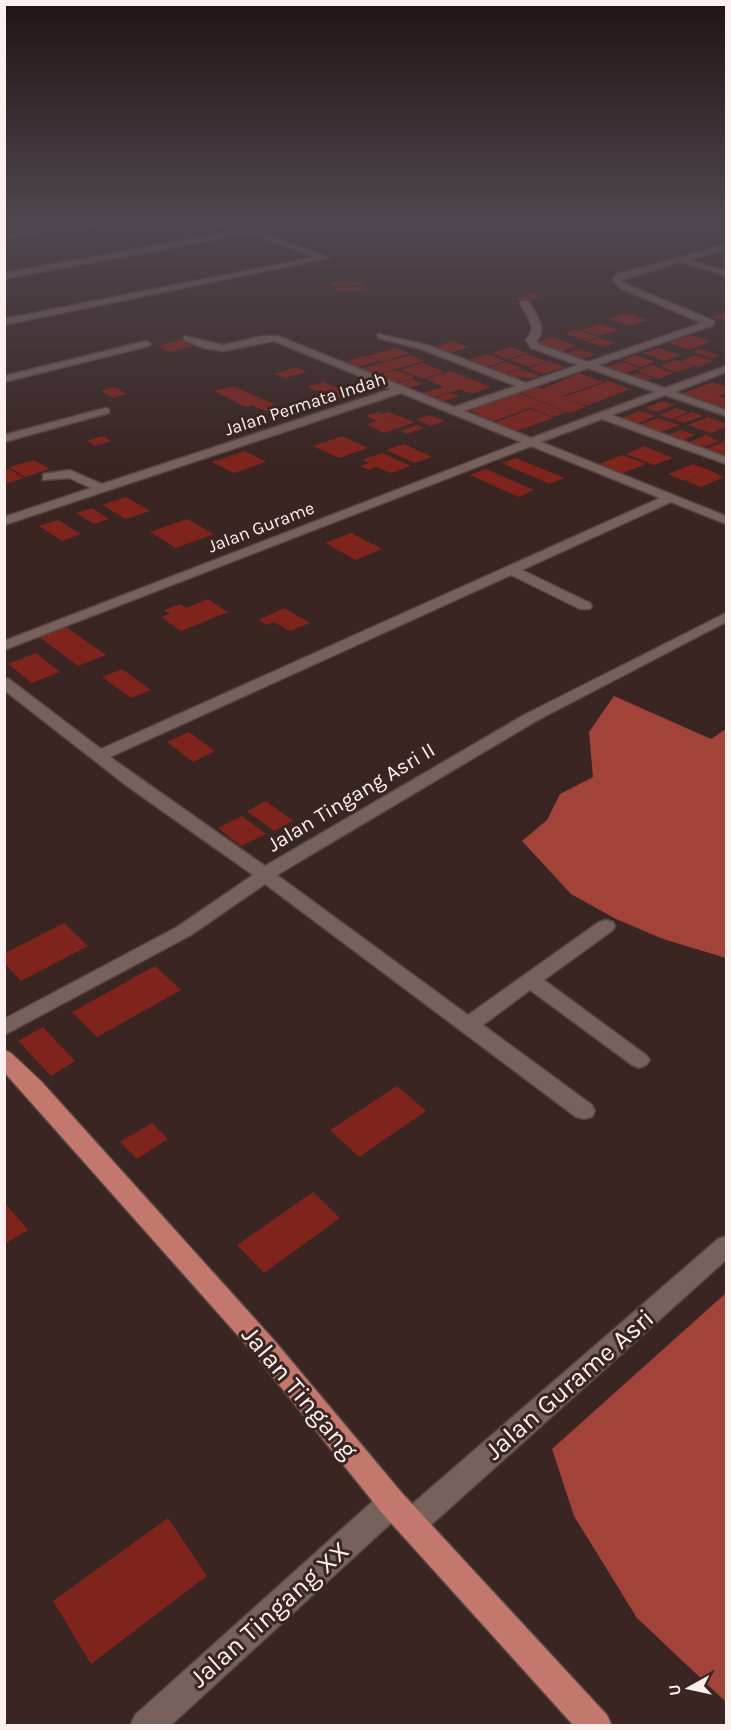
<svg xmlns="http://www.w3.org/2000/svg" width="731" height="1730" font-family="Karla,sans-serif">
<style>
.forest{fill:#a14339}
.building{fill:#7f241c}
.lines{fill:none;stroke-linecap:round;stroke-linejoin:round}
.minor-casing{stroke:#554441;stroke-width:3}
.major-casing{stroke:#554441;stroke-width:3}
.minor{fill:#78605c;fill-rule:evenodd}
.major{fill:#c2786d;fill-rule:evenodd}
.labels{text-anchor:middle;stroke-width:6;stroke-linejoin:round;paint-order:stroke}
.far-street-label{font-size:18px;fill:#fef0ee;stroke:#3a2522}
.street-label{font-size:21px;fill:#fef0ee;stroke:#3a2522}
.near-street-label{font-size:26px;fill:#fef0ee;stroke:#3a2522}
</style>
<rect width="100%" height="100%" fill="#3a2522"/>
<path class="forest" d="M614,696L711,739L726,729V958L663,939L616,919L571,894L522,841L547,820L560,794L593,777L589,732Z
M726,1293V1702L637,1618L574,1516L552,1449Z"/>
<path class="building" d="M362,282L364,285L333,287L331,283Z
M364,287L366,290L335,291L334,288Z
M533,294L540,297L522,301L514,299Z
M626,313L648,320L630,326L608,319Z
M724,313L726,314V321L710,317Z
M600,324L619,330L600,336L581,330Z
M576,329L598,337L586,341L564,333Z
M692,335L712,341L689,350L668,343Z
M552,337L577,346L559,352L535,343Z
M599,338L616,343L604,347L587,342Z
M180,340L193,346L170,352L157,346Z
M453,341L469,347L449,353L434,347Z
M511,347L527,353L507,359L492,353Z
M395,348L409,353L382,362L368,356Z
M658,348L681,355L665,361L642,353Z
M579,349L596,355L585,358L564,354Z
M700,349L720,355L712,358L692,352Z
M487,354L505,361L483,368L465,361Z
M527,354L546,361L529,367L509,360Z
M410,355L424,361L372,376L357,370Z
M636,355L655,362L641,367L622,360Z
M696,355L713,361L698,367L681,361Z
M365,356L378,361L351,369L338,364Z
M675,360L694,366L677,372L659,366Z
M549,361L565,367L544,374L529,368Z
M506,362L522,368L501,375L485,369Z
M622,362L640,368L622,374L604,368Z
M422,363L445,372L423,379L401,370Z
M652,365L673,373L658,379L637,371Z
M296,367L307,372L285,378L275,374Z
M521,369L540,376L530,379L523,377L512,380L501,376Z
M396,370L414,377L396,383L378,375Z
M451,371L491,387L471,394L460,389L429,399L417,394L444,387L426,379Z
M579,373L603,382L562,396L586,407L570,413L519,392L535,386L542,389Z
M638,373L653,378L642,382L627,377Z
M411,379L422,384L408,388L396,384Z
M609,381L630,389L587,406L564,397Z
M323,382L339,389L355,384L368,389L337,399L307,387Z
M713,382L726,387V393L718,396L726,398V410L680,394Z
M233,386L267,401L285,409L270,413L252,405L246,407L214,391Z
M114,387L127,394L113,398L101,391Z
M516,392L544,403L566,412L553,417L531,408L541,404L488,423L472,416L478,414L467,409Z
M451,393L460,396L443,402L434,398Z
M663,401L674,405L657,412L645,408Z
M676,408L688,412L672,419L659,415Z
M531,409L553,418L511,433L490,424Z
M640,411L655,416L634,425L619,419Z
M378,412L382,414L389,412L415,422L384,433L366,424L377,421L366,416Z
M692,412L703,416L684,423L674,419Z
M430,415L445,421L431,426L416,419Z
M708,417L726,424V427L711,433L688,425Z
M658,418L679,425L659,433L639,425Z
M417,425L424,428L407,434L401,431Z
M681,430L695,435L682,441L668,435Z
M706,435L719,441L701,448L687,443Z
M102,436L111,441L96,446L87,441Z
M342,436L368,448L339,458L313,446Z
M726,441V457L706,449Z
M404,444L432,457L415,463L386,450Z
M644,446L673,458L654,465L626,454Z
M245,451L266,462L234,473L212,462Z
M382,453L411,466L391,473L376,467L368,470L360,466L369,463L362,460Z
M623,455L646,464L616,476L593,466Z
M516,458L564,478L550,484L502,463Z
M34,460L50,469L25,477L9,467Z
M693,464L709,470L724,477L701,487L686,481L706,471L685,481L668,474Z
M9,469L24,478L4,484V471Z
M486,469L534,490L519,497L470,475Z
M126,497L150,511L126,519L102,505Z
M92,508L109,519L94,524L76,513Z
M187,519L214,534L176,548L150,532Z
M58,520L81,534L62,541L39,526Z
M351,533L382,549L356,560L325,543Z
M208,599L228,612L181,631L161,617L170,614L164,610L180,604L186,608Z
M284,608L310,623L290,631L274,622L267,625L259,620Z
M66,627L106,655L78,666L39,637Z
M36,653L60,672L32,683L8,664Z
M122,669L151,690L131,698L102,677Z
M189,732L215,751L193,762L167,742Z
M266,801L293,821L274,831L247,811Z
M242,816L266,834L241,846L218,828Z
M64,923L88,946L21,981L5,964V953Z
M155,966L181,990L97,1037L72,1012Z
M43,1027L75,1061L51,1076L18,1041Z
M397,1086L426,1111L359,1157L330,1130Z
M152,1123L168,1139L137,1159L120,1142Z
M313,1192L340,1218L264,1273L237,1245Z
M4,1202L28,1230L4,1244Z
M168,1518L207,1576L91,1664L53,1601Z"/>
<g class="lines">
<defs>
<path id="minor" d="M80,221H100L4,239V234Z
M219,221H232L329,258L4,325V319L315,257L249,233L4,279V273L240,230Z
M726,245V249L689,260L726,271V276L680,262L622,280L626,284L714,321V325L598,365L665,388L726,366V372L675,392L726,410V416L665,395L612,415L726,457V464L602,419L541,442L726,516V524L671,502L522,570L590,603L592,606L590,609H580L511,575L110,757L265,866L524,715L726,613V622L536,721L277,875L468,1015L599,922L606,920L613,922L615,926L613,930L544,980L646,1055L650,1060L646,1065L639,1068L632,1065L530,990L483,1025L592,1105L595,1111L592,1117L584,1119L576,1117L265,884L191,935L4,1035V1019L177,927L253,875L127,786L4,690V678L9,679L101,749L660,498L531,446L4,650V641L521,442L401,393L4,525V517L91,488L69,478L43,480V474L70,470L102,484L391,389L274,341L223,351L204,348L184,340V336L223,345L263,336H278L454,407L516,386L421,349L378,338V334L427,345L526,383L578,365L531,348L526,340C538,327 527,317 520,303L522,301H528C535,313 549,330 536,341L538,344L588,362L702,323L620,288L613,280L617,274ZM588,368L655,392L531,438L464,411Z
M146,341L151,344L149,346L4,382V376Z
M105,408L109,409V413L4,442V435Z
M726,1236V1260L422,1533L412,1537L402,1533L398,1523L402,1513L718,1239Z
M392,1489L402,1493L406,1503L402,1513L170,1726H130L135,1715L382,1493Z"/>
<path id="major" d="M4,1050L11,1053L41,1081L274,1340L402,1493L607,1715L612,1726H574L382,1513L256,1356L4,1072Z"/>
</defs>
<use href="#minor" class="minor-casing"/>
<use href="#major" class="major-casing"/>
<use href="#minor" class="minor"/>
<use href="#major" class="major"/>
</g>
<linearGradient id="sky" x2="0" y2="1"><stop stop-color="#201413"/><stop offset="0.48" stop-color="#4f464f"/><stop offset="1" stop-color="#4f464f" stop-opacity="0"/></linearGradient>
<rect width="731" height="464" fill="url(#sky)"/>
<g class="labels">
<g class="far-street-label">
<text transform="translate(305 404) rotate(-18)" y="6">Jalan Permata Indah</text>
<text transform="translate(261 527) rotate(-21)" y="6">Jalan Gurame</text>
</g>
<g class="street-label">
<text transform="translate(351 797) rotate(-31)" y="7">Jalan Tingang Asri II</text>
</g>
<g class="near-street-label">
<text transform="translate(569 1384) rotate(-41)" y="9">Jalan Gurame Asri</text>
<text transform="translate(300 1392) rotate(50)" y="9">Jalan Tingang</text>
<text transform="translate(269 1614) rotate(-42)" y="9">Jalan Tingang XX</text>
</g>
</g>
<rect width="731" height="1730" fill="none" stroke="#fef0ee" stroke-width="12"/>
<g transform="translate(689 1688) rotate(262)" stroke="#3a2522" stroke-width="4.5" paint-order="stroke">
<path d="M0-4.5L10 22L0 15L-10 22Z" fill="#fef0ee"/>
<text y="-9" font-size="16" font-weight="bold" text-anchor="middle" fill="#fef0ee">U</text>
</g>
</svg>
